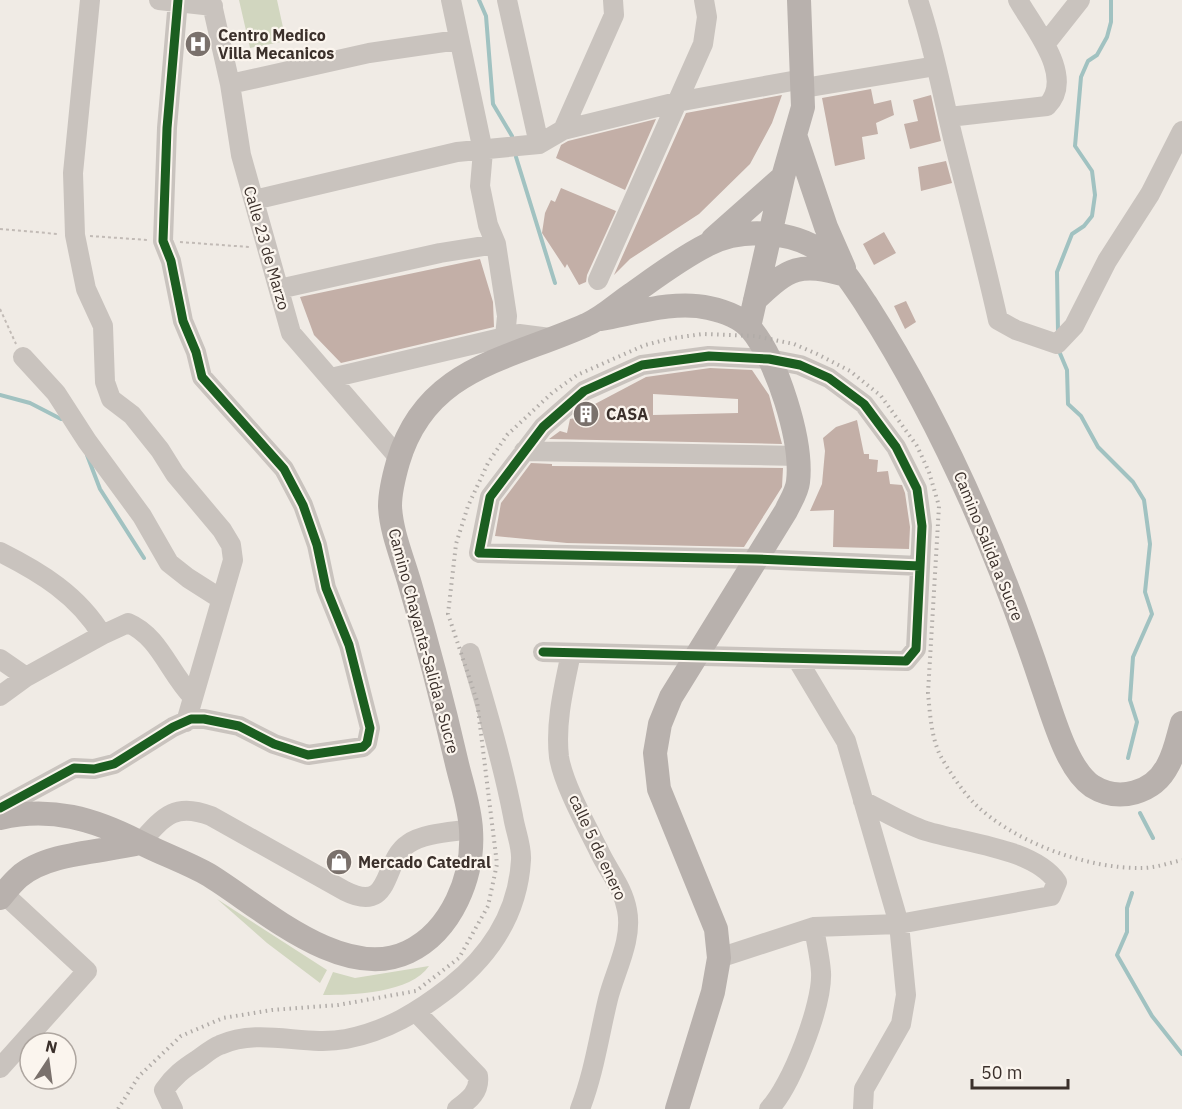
<svg xmlns="http://www.w3.org/2000/svg" width="1182" height="1109" font-family="'IBM Plex Sans',sans-serif">
<style>
.garden{fill:#d1d6bf}
.lines{fill:none;stroke-linecap:round;stroke-linejoin:round}
.stream{stroke:#a1c2c1;stroke-width:4}
.building{fill:#c3afa7;fill-rule:evenodd}
.path{stroke:#c2bbb6;stroke-width:2;stroke-dasharray:3 3;stroke-linecap:butt}
.minor{stroke:#c9c3be;stroke-width:20}
.major{stroke:#b8b1ad;stroke-width:24}
.rail{stroke:#b1aca8;stroke-width:4;stroke-dasharray:1.5 4.5;stroke-linecap:butt}
.cycleway-casing{stroke:#fbf5ee;stroke-width:13}
.cycleway{stroke:#1b5e20;stroke-width:9}
.labels{text-anchor:middle;stroke-width:4.5;stroke-linejoin:round;paint-order:stroke}
.poi-label{font-size:16px;font-weight:bold;fill:#3b302b;stroke:#fbf5ee;text-anchor:start}
.street-label{font-size:16px;fill:#3b302b;stroke:#fbf5ee}
</style>
<rect width="100%" height="100%" fill="#f0ebe5"/>
<path class="garden" d="M239,0H277L286,41L250,48Z
M217,899L327,970L320,983L267,943Z
M429,966C411,993 353,995 323,995L333,972L355,978Z"/>
<g class="lines">
<path class="stream" d="M479,0L486,16L493,104L512,136
M516,157L555,283
M1058,332L1057,272L1072,234L1084,226L1092,216L1095,195L1092,171L1075,146L1081,77L1088,61L1097,55L1107,37L1111,22V0
M1059,351L1067,370L1068,404L1081,416L1098,447L1133,482L1144,500L1150,544L1145,592L1152,614L1133,657L1130,700L1137,722L1128,758
M0,395L30,403L61,419
M87,455L100,489L144,558
M1140,813L1153,838
M1132,893L1127,908V932L1117,955L1152,1016L1182,1054"/>
</g>
<path class="building" d="M871,89L874,104L891,100L894,115L876,123L878,134L862,137L865,159L835,166L822,98Z
M782,95L772,123L750,164L699,214L630,259L614,275L686,113Z
M931,95L941,141L910,149L904,124L918,121L913,100Z
M656,119L625,190L556,158L561,145L568,141Z
M946,161L952,183L921,191L918,167Z
M561,188L616,211L587,275L586,282L579,285L567,264L565,268L542,233L545,213L551,200L555,202Z
M884,232L896,253L874,265L863,244Z
M480,259L493,302L494,327L341,363L314,335L300,297Z
M906,301L916,322L905,329L894,306Z
M710,368L752,370L769,395L782,444L549,439L560,431L567,433L570,419L580,417L581,410H592L593,405L646,377ZM653,394L738,399V413L653,415Z
M857,420L864,454H869V459L878,460L877,472L888,471L890,484L902,485L905,493L910,527L909,549L833,547L834,510L810,511L822,484L825,451L823,438L836,427Z
M531,463L552,464V466L783,468L782,487L744,547L567,543L495,536L501,503Z"/>
<g class="lines">
<path class="path" d="M0,229L58,234
M90,236L148,240
M180,242L249,247
M0,309L16,344"/>
<path class="minor" d="M90,0L73,173L75,235L86,289L103,326L105,382L111,399L132,415L160,450L175,474L222,530L231,545L233,560L186,722
M159,0L213,6
M211,0L230,84L241,155L291,333L399,458
M451,0L483,151L480,186L488,225L496,244L507,316L505,337
M507,0L539,144
M918,0C934,47 942,94 954,142C969,202 985,261 998,320L1016,330L1057,344L1074,326L1107,261L1150,194L1182,131
M1046,43L1080,0
M230,84L369,53L458,40
M804,88L936,66
M949,117L1047,106C1076,77 1033,27 1018,0
M563,130L677,102L803,79
M254,200L457,152L539,144L563,130L614,15L613,0
M598,280L703,44L707,17L704,0
M279,289L440,253L496,244
M23,357L56,393L87,441L142,516L169,563L188,578L221,599
M331,378L505,337L519,334L550,338
M524,451L799,456
M0,552C40,572 78,595 102,635L128,623C159,636 169,672 192,696
M543,652L906,661L916,649L922,526L917,489L896,447L864,404L829,378L800,365L769,359L709,356L642,365L584,391L543,427L490,497L479,553L756,559L920,566
M571,653C564,687 555,722 559,757C563,783 586,825 598,849C608,871 623,887 627,910C633,940 615,971 608,999C599,1036 594,1073 580,1109
M0,659L26,677
M797,659L846,741L899,924L906,995L901,1024L864,1089L863,1109
M0,696L26,677L102,635
M0,808L74,768L94,769L114,764L173,727L191,719H204L239,726L274,744L308,755L363,747L367,743L370,728L349,645L326,588L317,545L303,505L284,469L202,377L196,352L183,321L171,261L163,241L167,128L178,0
M140,843C164,816 175,802 211,816L345,891C393,915 382,861 408,844C423,833 453,832 471,829
M719,958L814,927L899,924L1051,896L1057,882C1034,848 964,843 926,831C904,824 884,811 863,801
M417,1013L478,1076C480,1092 469,1100 457,1109
M0,1068L87,971L4,894
M173,1109L164,1090C174,1076 183,1069 197,1060C204,1055 212,1048 220,1045C261,1027 304,1047 346,1039C387,1031 418,1012 450,987C490,955 518,913 521,860C522,846 515,830 513,816C502,760 486,707 470,653
M769,1109C791,1087 823,1004 821,972C820,957 816,942 814,927"/>
<path class="major" d="M796,138L826,227L844,268
M713,239L783,177
M755,300C789,267 800,262 846,275
M601,319C635,313 675,300 709,308C723,311 740,317 750,328C777,359 803,441 798,482C797,492 790,502 786,511L671,697L660,724L655,753L659,789L716,929L719,958L713,992L677,1109
M749,327L783,177L803,107L799,0
M0,818C51,806 94,819 139,842C162,854 186,862 209,875C261,907 343,983 408,952C452,931 474,876 471,830C470,808 462,785 457,764C443,703 427,642 409,581C402,557 391,531 390,506C390,491 394,476 398,462C426,367 508,360 586,325C603,318 617,304 632,294C656,277 681,258 707,245C741,227 792,230 824,253C842,266 854,286 866,304C942,423 999,554 1043,688C1053,716 1067,769 1092,786C1119,803 1154,793 1168,765C1175,753 1178,736 1182,723
M0,898C6,891 12,883 19,877C47,852 105,852 140,843"/>
<path class="rail" d="M118,1109L139,1076L181,1036L223,1018L272,1010L338,1005L416,991L459,958L488,906L497,864L477,701L448,614L456,544L468,506L488,463L507,435L552,393L577,375L645,345L673,338L703,334L755,336L794,344L817,354L850,371L881,396L917,446L929,472L939,506L928,693C930,713 931,736 940,755C949,771 962,791 975,804C1014,842 1087,869 1142,868C1155,868 1169,863 1182,860"/>
<defs>
<path id="cycleway" d="M543,652L906,661L916,649L922,526L917,489L896,447L864,404L829,378L800,365L769,359L709,356L642,365L584,391L543,427L490,497L479,553L756,559L920,566
M0,808L74,768L94,769L114,764L173,727L191,719H204L239,726L274,744L308,755L363,747L367,743L370,728L349,645L326,588L317,545L303,505L284,469L202,377L196,352L183,321L171,261L163,241L167,128L178,0"/>
</defs>
<use href="#cycleway" class="cycleway-casing"/>
<use href="#cycleway" class="cycleway"/>
</g>
<defs>
<symbol id="hospital-disc" viewBox="-11 -11 22 22"><circle r="9.5" fill="#7a716c" stroke="#fbf5ee"/><path d="M-5-5h3v3.5h4V-5h3V5h-3V1.5h-4V5h-3Z" fill="#fff"/></symbol>
<symbol id="building-disc" viewBox="-11 -11 22 22"><circle r="9.5" fill="#7a716c" stroke="#fbf5ee"/><path d="M-4-6H4V6H1V3H-1V6H-4ZM-2.5-4.3h1.7v1.8h-1.7ZM.8-4.3h1.7v1.8H.8ZM-2.5-1h1.7V.8h-1.7ZM.8-1h1.7V.8H.8Z" fill="#fff"/></symbol>
<symbol id="shop-disc" viewBox="-11 -11 22 22"><circle r="9.5" fill="#7a716c" stroke="#fbf5ee"/><path d="M-5-2.5h2.3a2.7 3.5 0 0 1 5.4 0H5L5.5 6h-11ZM-1.5-2.5h3a1.5 2.3 0 0 0-3 0Z" fill="#fff"/></symbol>
</defs>
<g fill-rule="evenodd">
<use href="#hospital-disc" x="183" y="29" width="30" height="30"/>
<use href="#building-disc" x="571" y="399" width="30" height="30"/>
<use href="#shop-disc" x="324" y="847" width="30" height="30"/>
</g>
<g class="labels">
<g class="poi-label">
<text x="218" y="41">Centro Medico<tspan x="218" dy="18">Villa Mecanicos</tspan></text>
<text x="606" y="420">CASA</text>
<text x="358" y="868">Mercado Catedral</text>
</g>
<g class="street-label">
<text transform="translate(267 248) rotate(74)" y="6">Calle 23 de Marzo</text>
<text transform="translate(989 546) rotate(68)" y="6">Camino Salida a Sucre</text>
<text transform="translate(424 641) rotate(75)" y="6">Camino Chayanta-Salida a Sucre</text>
<text transform="translate(598 847) rotate(65)" y="6">calle 5 de enero</text>
</g>
</g>
<g transform="translate(48 1061) rotate(13)"><circle r="28" fill="#fbf5ee" stroke="#aea6a0" stroke-width="1.5"/>
<path d="M0-4.5L10 22L0 15L-10 22Z" fill="#7a716c"/>
<text y="-9" font-size="16" font-weight="bold" text-anchor="middle" fill="#3b302b">N</text>
</g>
<path d="M972 1079v9h96v-9" fill="none" stroke="#3b302b" stroke-width="3"/>
<text x="981" y="1079" font-size="18" fill="#3b302b" stroke="#fbf5ee" stroke-width="4.5" paint-order="stroke">50 m</text>
</svg>
